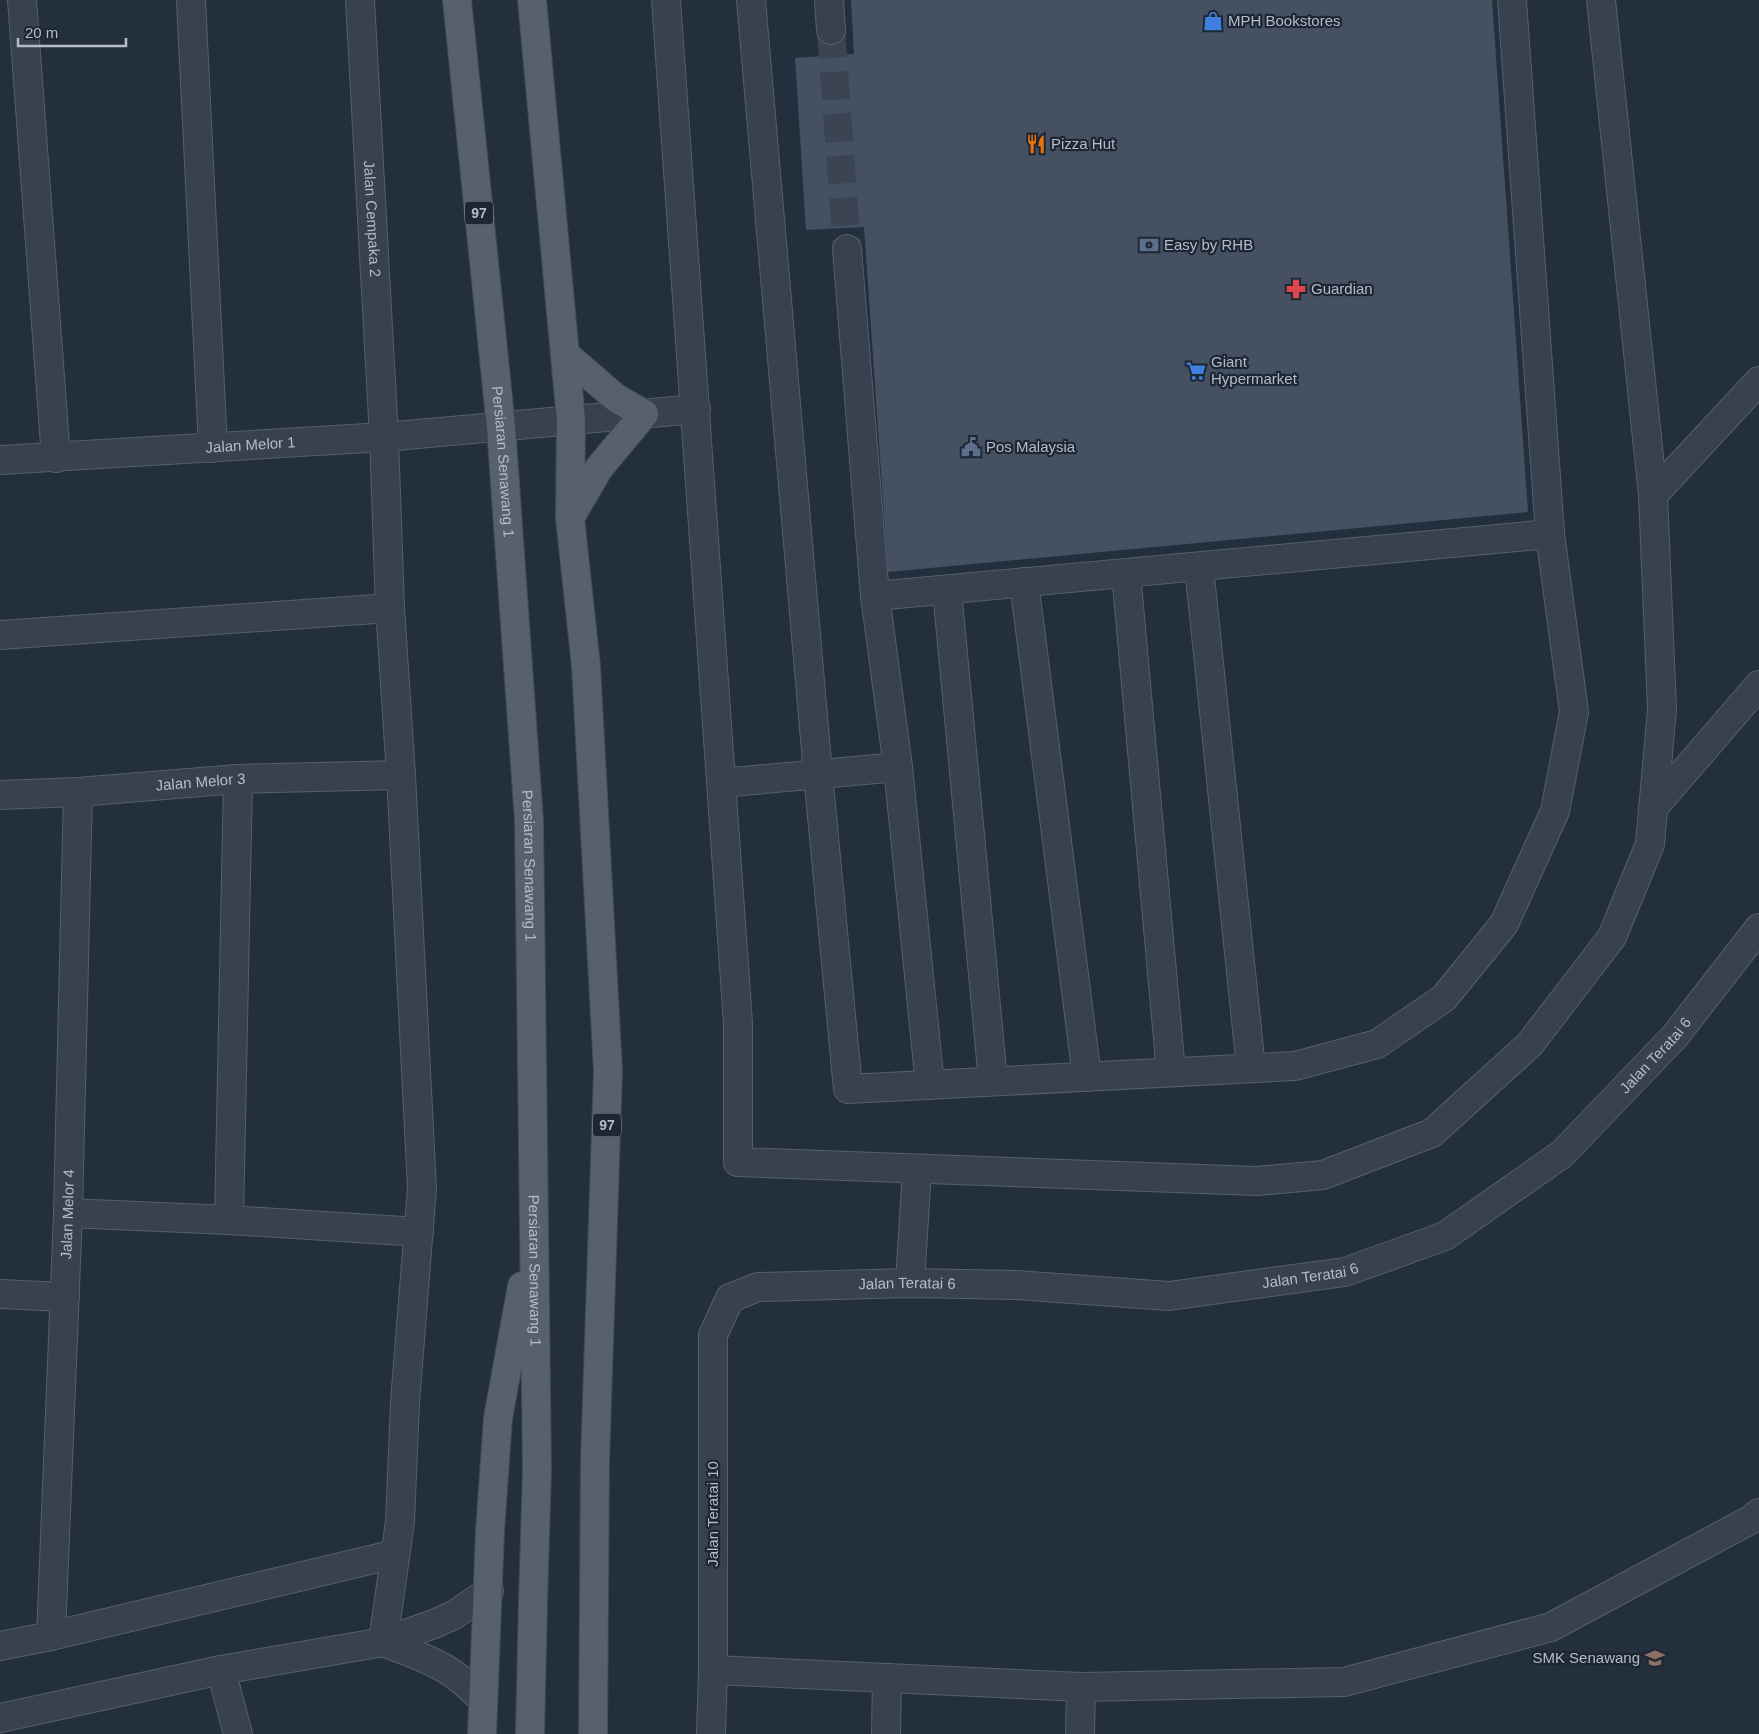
<svg xmlns="http://www.w3.org/2000/svg" width="1759" height="1734" font-family="Arial,sans-serif">
<style>
.building{fill:#455162}
.lines{fill:none;stroke-linecap:round;stroke-linejoin:round}
.minor-tunnel{stroke:#3a4453;stroke-width:28;stroke-dasharray:28 14;stroke-linecap:butt}
.minor-casing{stroke:#565f6c;stroke-width:30}
.major-casing{stroke:#414a57;stroke-width:30}
.minor{stroke:#38414e;stroke-width:28}
.major{stroke:#56606e;stroke-width:28}
.labels{text-anchor:middle;stroke-width:4.5;stroke-linejoin:round;paint-order:stroke}
.shield{fill:#1d2633;stroke:#878f9c;stroke-width:1}
.shield-label{font-size:14px;font-weight:bold;fill:#b4bcc9}
.poi-label{font-size:15px;fill:#b4bcc9;stroke:#1d2633;text-anchor:start}
.street-label{font-size:15px;fill:#b4bcc9;stroke:#1d2633}
</style>
<rect width="100%" height="100%" fill="#242f3e"/>
<path class="building" d="M851,0H1492L1528,512L888,572L864,227L806,230L795,58L854,54Z"/>
<g class="lines">
<path class="minor-tunnel" d="M831,30L847,249"/>
<defs>
<g id="minor">
<path d="M22,0L56,458"/>
<path d="M191,0L213,448"/>
<path id="s1" d="M360,0L384,437L390,608L401,775L422,1188L405,1402L400,1522L383,1642"/>
<path d="M666,0L738,1023V1162L1257,1181L1323,1175L1432,1133L1530,1044L1612,937L1650,844L1662,709L1653,495L1601,0"/>
<path d="M751,0L818,774L848,1089L1295,1066L1377,1044L1444,998L1504,924L1555,811L1574,712L1550,534L1512,0"/>
<path d="M829,0L831,30"/>
<path id="s2" d="M0,460L384,437L696,409"/>
<path d="M1653,495L1759,381"/>
<path d="M1199,567L1251,1068"/>
<path d="M1126,573L1171,1072"/>
<path d="M1024,582L1087,1077"/>
<path d="M947,590L993,1081"/>
<path d="M875,596L1550,534"/>
<path d="M0,635L390,608"/>
<path d="M898,767L930,1085"/>
<path d="M721,783L898,767L875,596L847,249"/>
<path id="s3" d="M0,795L78,792L238,779L401,775"/>
<path d="M1653,808L1759,685"/>
<path d="M68,1213L229,1220L419,1232"/>
<path d="M229,1220L238,779"/>
<path d="M910,1283L917,1169"/>
<path d="M0,1294L65,1297"/>
<path id="s4" d="M51,1636L68,1213L78,792"/>
<path d="M383,1642C403,1650 425,1657 444,1668C458,1676 471,1688 483,1700"/>
<path d="M0,1646L51,1636L395,1554"/>
<path d="M221,1670L238,1734"/>
<path d="M713,1670L1081,1687L1344,1682L1551,1627L1752,1519L1759,1513"/>
<path d="M0,1718L221,1670L383,1642L434,1624L454,1615L489,1591"/>
<path id="s5" d="M711,1734L713,1670V1335L730,1298L758,1287L910,1283L1016,1285L1169,1296L1345,1272L1445,1236L1562,1154L1675,1036L1759,928"/>
<path d="M886,1734L887,1678"/>
<path d="M1080,1734L1081,1687"/>
</g>
<g id="major">
<path id="s6" d="M457,0L501,427L529,821L537,1470L533,1602L530,1734"/>
<path d="M532,0L571,420L570,518L586,666L608,1071L595,1460L593,1734"/>
<path d="M565,354L616,398L644,414L599,468L571,516"/>
<path d="M482,1734L490,1531L498,1418L522,1286"/>
</g>
</defs>
<use href="#minor" class="minor-casing"/>
<use href="#major" class="major-casing"/>
<use href="#minor" class="minor"/>
<use href="#major" class="major"/>
</g>
<defs>
<symbol id="shop-bare" viewBox="-9 -9 18 18"><path d="M-5-2.5h2.3a2.7 3.5 0 0 1 5.4 0H5L5.5 6h-11ZM-1.5-2.5h3a1.5 2.3 0 0 0-3 0Z" fill="#3f7fe0" stroke="#1d2633" stroke-width="2.5" paint-order="stroke"/></symbol>
<symbol id="restaurant-bare" viewBox="-9 -9 18 18"><path d="M-5-6h1v4h1v-4h1v4h1v-4h1v5L-1.5 .5V6h-2V.5L-5-1ZM5-6V6H3V1.5H1.5Q1.5-4 5-6Z" fill="#e8710a" stroke="#1d2633" stroke-width="2.5" paint-order="stroke"/></symbol>
<symbol id="bank-bare" viewBox="-9 -9 18 18"><path d="M-6-4H6V4H-6ZM0-2.3a2.3 2.3 0 1 0 0 4.6a2.3 2.3 0 1 0 0-4.6Z" fill="#5c6f8a" stroke="#1d2633" stroke-width="2.5" paint-order="stroke"/></symbol>
<symbol id="pharmacy-bare" viewBox="-9 -9 18 18"><path d="M-2-6h4v4h4v4h-4v4h-4v-4h-4v-4h4Z" fill="#e0444e" stroke="#1d2633" stroke-width="2.5" paint-order="stroke"/></symbol>
<symbol id="supermarket-bare" viewBox="-9 -9 18 18"><path d="M-6-5.5h2.5l.6 2H6L4.5 2H-2.5L-4.4-4H-6ZM-1.5 3.2a1.3 1.3 0 1 0 .1 0ZM3 3.2a1.3 1.3 0 1 0 .1 0Z" fill="#3f7fe0" stroke="#1d2633" stroke-width="2.5" paint-order="stroke"/></symbol>
<symbol id="civic-bare" viewBox="-9 -9 18 18"><path d="M-.6-6.5H3V-4.5H.6V-3L4-1V1h2V6H-6V1h2V-1L-.6-3ZM-1.2 2.5V6h2.4V2.5Z" fill="#5c6f8a" stroke="#1d2633" stroke-width="2.5" paint-order="stroke"/></symbol>
<symbol id="school-bare" viewBox="-9 -9 18 18"><path d="M0-5L7-2L0 1L-7-2ZM-4 1L0 2.5L4 1V4Q0 6-4 4Z" fill="#8d6e63" stroke="#1d2633" stroke-width="2.5" paint-order="stroke"/></symbol>
</defs>
<g fill-rule="evenodd">
<use href="#shop-bare" x="1199" y="7" width="28" height="28"/>
<use href="#restaurant-bare" x="1022" y="130" width="28" height="28"/>
<use href="#bank-bare" x="1135" y="231" width="28" height="28"/>
<use href="#pharmacy-bare" x="1282" y="275" width="28" height="28"/>
<use href="#supermarket-bare" x="1182" y="357" width="28" height="28"/>
<use href="#civic-bare" x="957" y="433" width="28" height="28"/>
<use href="#school-bare" x="1641" y="1644" width="28" height="28"/>
</g>
<g class="labels">
<g class="shield">
<rect x="465" y="201.5" width="28" height="23" rx="4"/>
<rect x="593" y="1113.5" width="28" height="23" rx="4"/>
</g>
<g class="shield-label">
<text x="479" y="218">97</text>
<text x="607" y="1130">97</text>
</g>
<g class="poi-label">
<text x="1228" y="26">MPH Bookstores</text>
<text x="1051" y="149">Pizza Hut</text>
<text x="1164" y="250">Easy by RHB</text>
<text x="1311" y="294">Guardian</text>
<text x="1211" y="367">Giant<tspan x="1211" dy="17">Hypermarket</tspan></text>
<text x="986" y="452">Pos Malaysia</text>
<text x="1640" y="1663" text-anchor="end">SMK Senawang</text>
</g>
<g class="street-label">
<text dy="5" stroke="none"><textPath href="#s1" startOffset="219">Jalan Cempaka 2</textPath></text>
<text dy="5" stroke="none"><textPath href="#s2" startOffset="251">Jalan Melor 1</textPath></text>
<text dy="5" stroke="none"><textPath href="#s6" startOffset="464">Persiaran Senawang 1</textPath></text>
<text dy="5" stroke="none"><textPath href="#s3" startOffset="201">Jalan Melor 3</textPath></text>
<text dy="5" stroke="none"><textPath href="#s6" startOffset="869">Persiaran Senawang 1</textPath></text>
<text dy="5" stroke="none"><textPath href="#s5" startOffset="1444">Jalan Teratai 6</textPath></text>
<text dy="5" stroke="none"><textPath href="#s4" startOffset="422">Jalan Melor 4</textPath></text>
<text dy="5" stroke="none"><textPath href="#s6" startOffset="1274">Persiaran Senawang 1</textPath></text>
<text dy="5" stroke="none"><textPath href="#s5" startOffset="1024">Jalan Teratai 6</textPath></text>
<text dy="5" stroke="none"><textPath href="#s5" startOffset="619">Jalan Teratai 6</textPath></text>
<text transform="translate(713 1514) rotate(-90)" y="5">Jalan Teratai 10</text>
</g>
</g>
<path d="M18 38v8h108v-8" fill="none" stroke="#b4bcc9" stroke-width="2.5"/>
<text x="25" y="38" font-size="15" fill="#b4bcc9" stroke="#1d2633" stroke-width="4" paint-order="stroke">20 m</text>
</svg>
